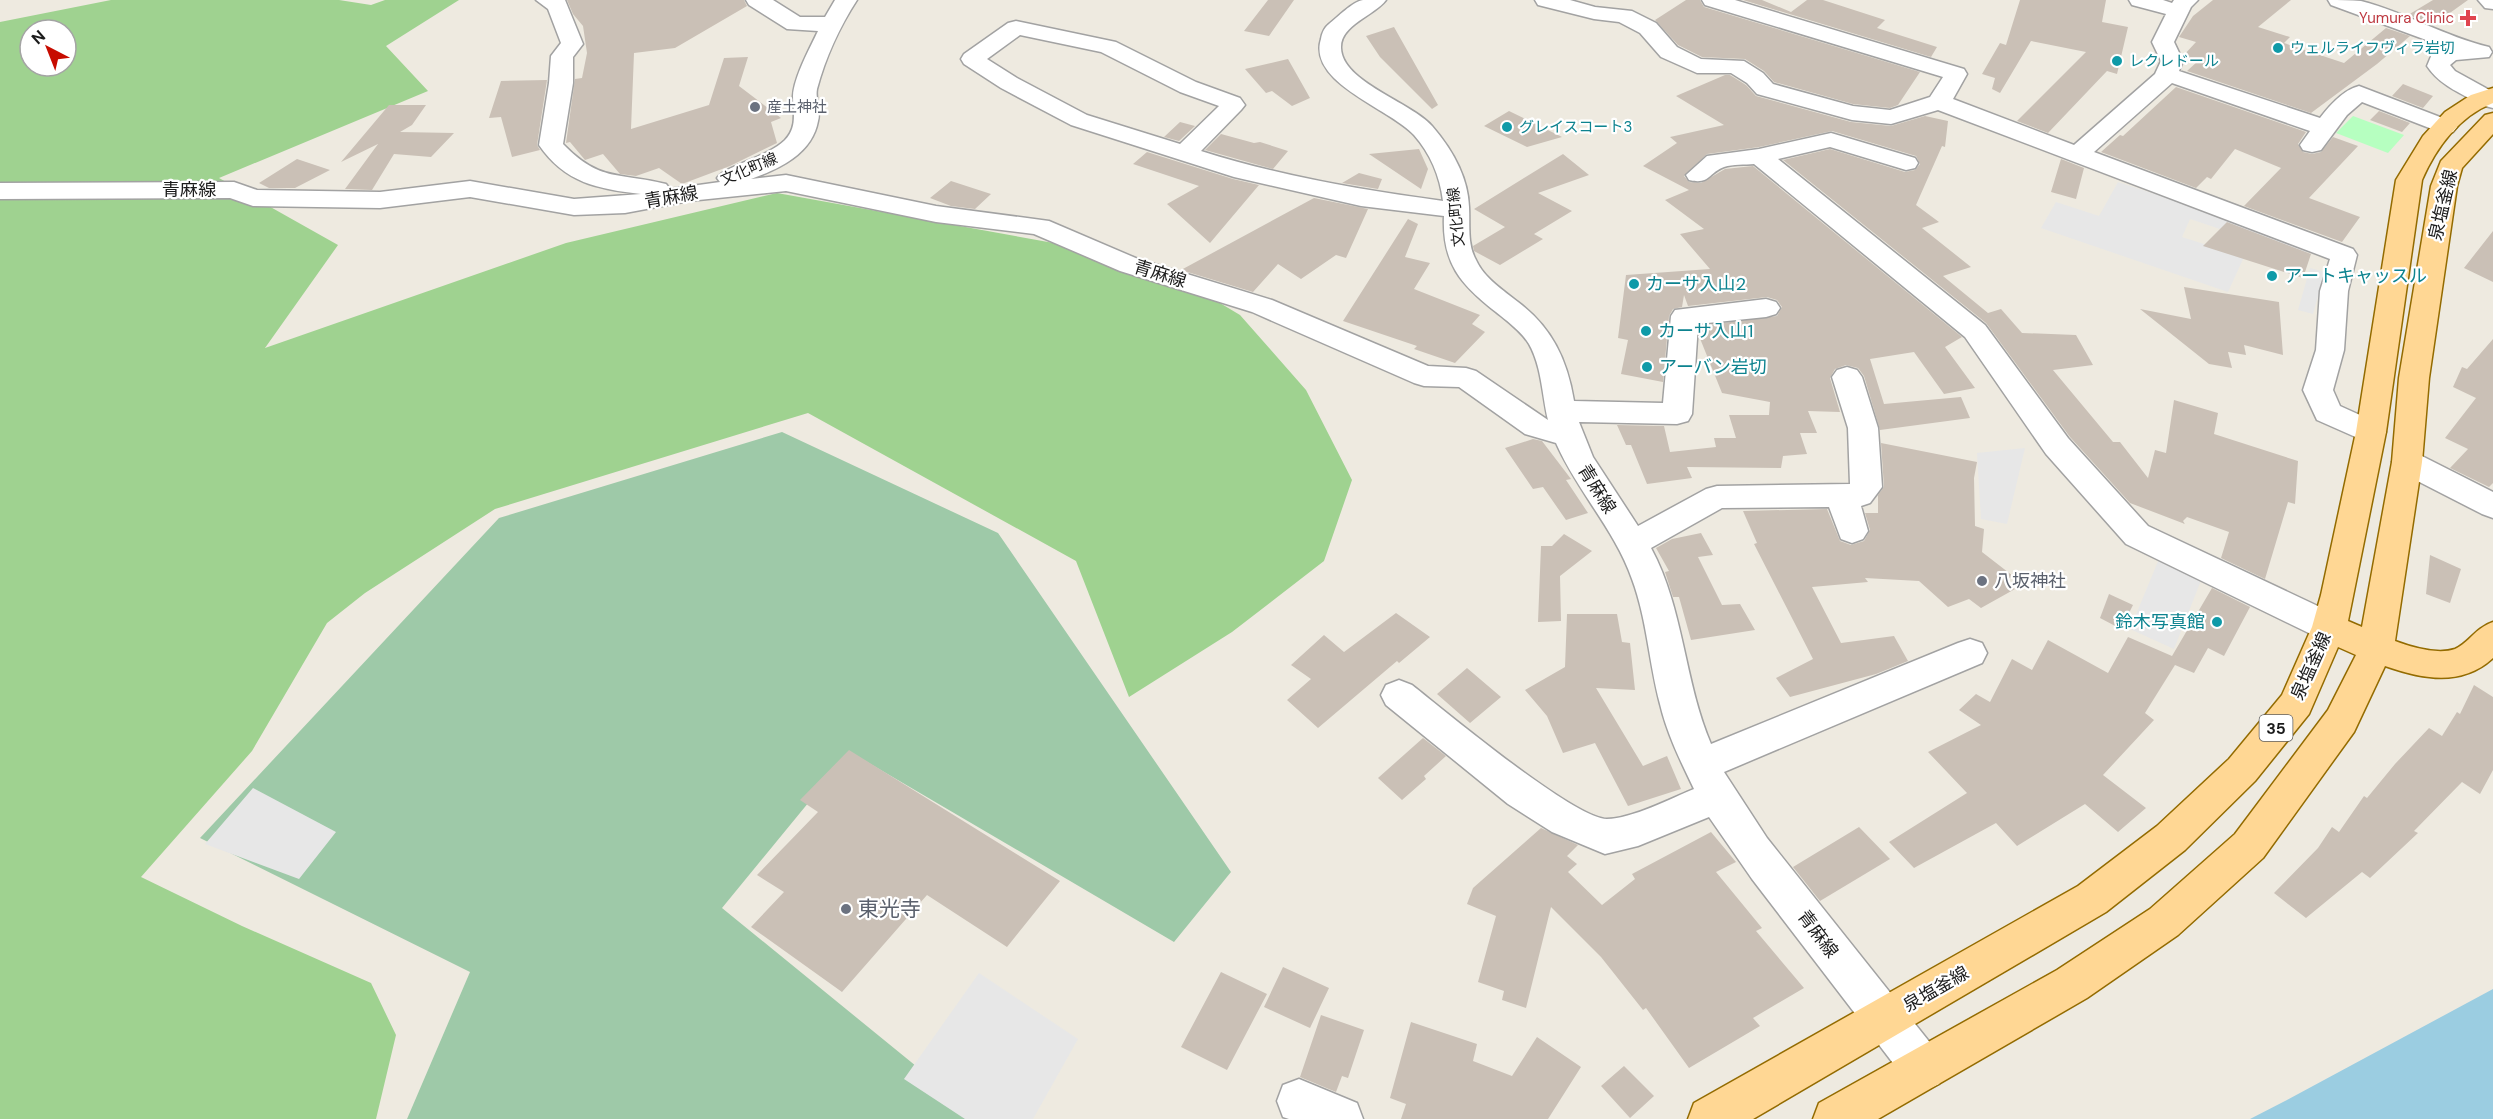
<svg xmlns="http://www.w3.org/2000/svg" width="2493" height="1119" font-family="'DM Sans','Noto Sans JP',sans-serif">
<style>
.forest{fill:#9fd290;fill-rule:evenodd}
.cemetery{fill:#9ec9a8}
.park{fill:#b6ffc0}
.parking{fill:#e7e7e7}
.water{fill:#9bcde1}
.building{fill:#cac0b6}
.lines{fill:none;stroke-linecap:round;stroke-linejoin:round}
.minor-casing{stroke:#a2a2a2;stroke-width:3}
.major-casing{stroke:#936b00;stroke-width:3}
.minor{fill:#fff;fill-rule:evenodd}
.major{fill:#ffd794;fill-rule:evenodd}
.health-dot{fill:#e0444e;stroke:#fff;stroke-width:2}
.culture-dot{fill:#0f9aa8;stroke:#fff;stroke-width:2}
.worship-dot{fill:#6b7280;stroke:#fff;stroke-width:2}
.labels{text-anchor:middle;stroke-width:4.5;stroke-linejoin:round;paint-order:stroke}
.far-health-label{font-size:15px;fill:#be3a42;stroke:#fff;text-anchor:end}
.far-culture-label{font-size:15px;fill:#0d838f;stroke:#fff;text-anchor:start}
.far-worship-label{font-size:15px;fill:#5b616d;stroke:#fff;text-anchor:start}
.far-street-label{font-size:15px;fill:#1b1b1b;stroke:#fff}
.shield{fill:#fff;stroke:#5f5f5f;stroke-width:1.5}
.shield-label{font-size:16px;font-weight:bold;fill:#1b1b1b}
.street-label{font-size:18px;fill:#1b1b1b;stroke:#fff}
.culture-label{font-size:18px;fill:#0d838f;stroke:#fff;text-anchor:start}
.worship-label{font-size:18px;fill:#5b616d;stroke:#fff;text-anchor:start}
.near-worship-label{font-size:21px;fill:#5b616d;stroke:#fff;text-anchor:start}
</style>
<rect width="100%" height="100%" fill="#eeeae0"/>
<path class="forest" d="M111,0H339L371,5L385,0H459L386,46L428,91L219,178L338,245L265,348L566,243L777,193L1148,260L1240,315L1306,390L1352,480L1324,561L1232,632L1129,697L1076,561L808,413L495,509L365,593L327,623L252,751L141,877L242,926L371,983L396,1035L376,1119H0V22ZM30,30H66V66H30Z"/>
<path class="cemetery" d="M782,432L998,533L1231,872L1174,942L850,752L722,908L981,1119H407L470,972L200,838L499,518Z"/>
<path class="park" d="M2353,116L2404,135L2388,153L2336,133Z"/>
<path class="parking" d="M2118,182L2309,244L2304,257L2190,219L2182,237L2244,257L2228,292L2041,228L2056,202L2099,216Z
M2310,268L2325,272L2313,314L2298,310Z
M2025,448L2007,524L1981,519L1977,453Z
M2159,559L2202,578L2174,649L2130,629Z
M253,788L336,832L299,879L205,844Z
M979,973L1078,1039L1033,1119H965L904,1079Z"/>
<path class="water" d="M2493,989V1119H2250L2285,1101Z"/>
<path class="building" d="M567,0H744L747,6L675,48L634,53L631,129L709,105L724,58L748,57L739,86L781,118L771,122L777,143L730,166L682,184L659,168L636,176L620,174L603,154L585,160L570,142L566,143L575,79L582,78L587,53L583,26L573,14Z
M1268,0H1294L1269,36L1244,31Z
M1686,0H1700L1704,7L1920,72L1898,105L1890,108L1853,104L1774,82L1764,71L1745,59L1702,57L1678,45L1655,20Z
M1743,0H1762L1791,12L1807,0H1823L1885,20L1877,28L1937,47L1931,57Z
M2020,0H2106L2102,22L2128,27L2117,74L2107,71L2048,133L2017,121L2086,52L2031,41L2000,93L1992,89L1995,78L1982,74L2000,43L2006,45Z
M2213,0H2291L2258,27L2290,37L2284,43L2344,63L2386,28L2410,36L2377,64L2311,113L2187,71L2198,61L2183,56L2196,42L2179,37L2193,16Z
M2433,0H2468L2433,25L2408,15Z
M1394,27L1438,105L1432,109L1380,57L1366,36Z
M1288,59L1310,98L1292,106L1272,91L1266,93L1245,69Z
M1725,75H1730L1746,85L1756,96L1851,122L1891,126L1925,116L1948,121L1945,147L1942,146L1916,205L1939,222L1922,228L1971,267L1943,276L1988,313L2001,309L2022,333L2076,335L2093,365L2053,370L2113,442H2120L2148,478L2155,450L2166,453L2174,400L2218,413L2214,434L2298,461L2295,504L2288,502L2265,579L2221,558L2229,532L2187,517L2183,521L2185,524L2130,503L2070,437L1986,323L1783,160L1830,149L1905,172L1915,170L1920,164L1916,156L1832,131L1759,147L1707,154L1684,176L1689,182L1701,183L1725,169L1753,166L1962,337L1945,347L1975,388L1944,394L1914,352L1870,359L1884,404L1961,397L1970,418L1880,430L1864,376L1858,368L1846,365L1835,369L1830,378L1840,412L1808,411L1817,433H1800L1807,454L1783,456L1781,468L1687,467L1692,478L1647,484L1631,445H1626L1617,425L1664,426L1670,452L1716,447L1714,438H1736L1729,415H1769L1770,402L1722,393L1699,336L1700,326L1777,316L1782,307L1777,300L1767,297L1688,306L1684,295L1682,307L1673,309L1669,316L1663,382L1621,374L1628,340L1618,338L1626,275L1710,269L1680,234L1704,229L1665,200L1689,190L1643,166L1677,143L1670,137L1724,125L1676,96Z
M547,80L537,145L540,150L512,157L501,117L489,118L501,81Z
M2403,84L2433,96L2423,108L2392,96Z
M2176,87L2306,132L2298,144L2303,152L2312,154L2321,152L2333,137L2358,146L2309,198L2360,217L2342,242L2244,206L2281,168L2235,149L2211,179L2207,177L2196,188L2101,152L2120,135L2123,136Z
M389,105H426L412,125L400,132L454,133L431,157L394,154L372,190L345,189L378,144L341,162Z
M1509,111L1562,137L1527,147L1484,126Z
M2379,111L2410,123L2402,132L2370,120Z
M1180,122L1195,126L1179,141L1164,137Z
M1221,134L1254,143L1260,142L1288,151L1273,169L1205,150Z
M1419,149L1428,169L1421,189L1369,154Z
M1147,152L1233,179L1259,185L1210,243L1167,204L1199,186L1133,164Z
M1563,154L1589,175L1538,193L1572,211L1534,234L1543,239L1500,265L1474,251L1473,246L1505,227L1474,209Z
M297,159L330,170L295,188H269L259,183Z
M2061,159L2084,168L2076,199L2051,192Z
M1359,173L1382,179L1378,189L1342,183Z
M951,181L991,194L975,209L951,206L930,198Z
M1314,198L1368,209L1346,258L1336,255L1301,279L1278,264L1253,292L1181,270Z
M1408,219L1418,224L1405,257L1430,263L1414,289L1480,315L1472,324L1485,332L1455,363L1414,349L1417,346L1343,321Z
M2227,222L2311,254L2303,278L2203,246Z
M2493,231V282L2464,268Z
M2184,287L2279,302L2283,355L2244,345L2246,355L2228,352L2232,368L2209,364L2140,309L2191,319Z
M2493,339V483L2489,487L2450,468L2468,449L2445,438L2476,398L2453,387L2462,367L2467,369Z
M1533,439L1542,441L1571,479L1566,480L1588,513L1566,520L1543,487L1533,489L1505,448Z
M1881,443L1977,462L1974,478L1975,526L1984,529L1982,552L2013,576L2006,580L2015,589L1981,608L1969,599L1948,607L1919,581L1865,578L1868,582L1812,587L1841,643L1894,636L1908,661L1876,674L1790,697L1776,678L1813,659L1754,544L1757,543L1743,511L1827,509L1840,541L1851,545L1864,541L1870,530L1865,513H1878V495L1884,487Z
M1701,533L1713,555L1698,557L1722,605L1740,604L1755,630L1691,640L1679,597H1673L1665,572L1669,571L1656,548L1672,539Z
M1564,534L1592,551L1560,576L1561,621L1538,622L1541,546H1552Z
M2430,555L2461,569L2450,603L2426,594Z
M2212,588L2250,607L2224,656L2208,648L2194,673L2175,665L2145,713L2154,720L2103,775L2146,808L2118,832L2085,804L2017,846L1996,823L1914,868L1889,842L1967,793L1928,752L1981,725L1959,710L1976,694L1990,702L2012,659L2032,670L2048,640L2108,673L2128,637L2172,656Z
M2109,594L2133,605L2121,629L2100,618Z
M1396,613L1430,637L1399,663L1397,661L1318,728L1287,700L1311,679L1291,665L1324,635L1344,652Z
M1567,614H1617L1622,642L1630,643L1635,690L1596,688L1643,766L1667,756L1681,789L1628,806L1595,743L1563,753L1547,716L1525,690L1565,667Z
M1467,668L1501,697L1470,723L1437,694Z
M2474,685L2493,697V770L2480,794L2462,782L2414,831L2418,833L2370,878L2362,872L2306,918L2274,893L2318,848L2332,827L2339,832L2364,796L2367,798L2395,764L2429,728L2442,736L2457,712L2460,714Z
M1423,738L1446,756L1424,776L1426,779L1402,800L1378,778Z
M849,750L1060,881L1007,947L927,895L842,992L751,927L784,892L757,875L818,812L800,800Z
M1859,827L1890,859L1820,901L1793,867Z
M1541,828L1578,845L1567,856L1577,864L1568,872L1602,905L1635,879L1632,874L1711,832L1736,862L1716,872L1762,928L1756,931L1804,988L1753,1018L1760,1026L1689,1068L1646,1008L1643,1010L1601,957L1551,907L1526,1008L1502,1000L1504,991L1478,982L1496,916L1467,904L1473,888Z
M1283,967L1329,988L1310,1028L1264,1007Z
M1221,972L1267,994L1227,1070L1181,1047Z
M1321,1015L1364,1030L1348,1078L1342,1076L1336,1092L1300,1077Z
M1411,1022L1477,1044L1473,1061L1512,1076L1537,1037L1581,1067L1548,1119H1401L1406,1104L1390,1098Z
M1624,1066L1654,1096L1630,1118L1601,1086Z"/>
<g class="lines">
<defs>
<path id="minor" d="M536,0H565L583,44L573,57V83L563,144C601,183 619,172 666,184L670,189L720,182L717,178C725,166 768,157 785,140C798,126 793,112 793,96C794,77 810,48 818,31L787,29L749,5L746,0H773L800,17H825L835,0H857C840,26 825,59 817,89C815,100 821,111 818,121C812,154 779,169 751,179L786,175L936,206L1049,221L1138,259L1272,300L1428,366L1466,368L1476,371L1548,420C1542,395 1542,367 1529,344C1521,331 1507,321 1496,312C1460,284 1442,263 1444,216L1361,206L1234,177L1071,125L1001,88L964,64L961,59L964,54L1008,23L1016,21L1116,42L1196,82L1240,98L1245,105L1241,110L1201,151C1280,176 1361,190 1443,201C1440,176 1430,153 1414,135C1391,109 1307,83 1321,39C1322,33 1324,28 1329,24C1338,17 1352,2 1363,0C1370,0 1379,0 1386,0C1374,16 1340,25 1341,48C1342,82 1411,102 1432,126C1451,148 1468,176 1469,207C1470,225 1467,244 1476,260C1484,278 1503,290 1518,302C1552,328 1567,359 1574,401L1663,403L1671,316L1675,310L1766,299L1776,302L1780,308L1776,314L1766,317L1698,324L1692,414L1688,421L1677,424L1579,422L1593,457L1638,526L1706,489L1717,486L1850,484L1848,428L1832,377L1837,370L1847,367L1857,370L1862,377L1878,428L1882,487L1870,503L1861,506L1868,531L1863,539L1852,543L1841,539L1829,507L1722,508L1651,548C1684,609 1684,681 1711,744L1958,643L1970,639L1982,643L1987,653L1982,663L1724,772L1767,838L1939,1054L1946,1069L1939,1084L1924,1091L1909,1084L1752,879L1709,817L1638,846L1605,854L1552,832L1508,804L1386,705L1381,695L1386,685L1399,680L1412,685C1444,710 1574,819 1607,819C1631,819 1672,798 1694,789C1681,762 1667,734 1660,704C1649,663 1647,619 1632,579C1615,530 1577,491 1556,443L1525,434L1459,387L1424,386L1414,383L1252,312L1120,271L1034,234L936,222L786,191L689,201L625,213L574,215L470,197L380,208L253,206L230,198L0,199V183L234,182L257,190L380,192L470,181L574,199L641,194C598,189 565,183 539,145L549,83L551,56L561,43L548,9ZM1020,35L1101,52L1180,92L1219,106L1180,144L1087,115L1017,78L987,59Z
M1535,0H1570L1595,7L1632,11L1656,23L1677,47L1701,59L1744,61L1763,73L1773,84L1853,106L1890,110L1930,97L1943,77L1705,5L1702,0H1735L1964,69L1967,74L1953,99L2074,145L2155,74L2161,61L2152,42L2166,14L2132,5L2129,0H2163L2172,3L2174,0H2198L2191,7L2174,42L2183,61L2179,71L2320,118C2330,105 2343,90 2359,86L2453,122L2457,127L2453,132L2445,134L2362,102L2347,115L2321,150L2312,152L2303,150L2300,145L2310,131L2172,83L2094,152L2353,249L2357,255L2348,291L2344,350L2333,390L2340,406L2382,425L2386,432L2382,439L2371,443L2360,439L2317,420L2303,390L2316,350L2320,291L2330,259L1938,110L1891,124L1852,120L1757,94L1747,83L1731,73H1697L1661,57L1640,33L1619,22L1594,19L1538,5Z
M2328,0C2339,0 2351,0 2361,1C2405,12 2446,37 2489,47L2492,52L2489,57L2456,60L2450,65L2455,71L2493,92V108L2485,106C2464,95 2440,86 2427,66L2432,54L2448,48L2331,5Z
M2478,0H2493V9L2485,8Z
M1831,133L1915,158L1918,163L1915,168L1906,170L1830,147L1778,159L1985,325L2068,438L2148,526L2341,617L2346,627L2341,637L2329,641L2317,637L2126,544L2046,454L1965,337L1754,164C1745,165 1733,164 1724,167C1708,173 1710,185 1689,180L1686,175L1707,156L1759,149Z
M2407,451L2418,454L2493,492V518L2482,514L2396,470L2392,462L2396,454Z
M1299,1079L1357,1103L1363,1119H1289L1283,1117L1277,1101L1283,1085Z"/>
<path id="major" d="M2493,88V103C2459,116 2436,148 2422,180L2386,432L2348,621L2362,627L2392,462L2399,378L2431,186L2441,161L2485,115L2493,113V134L2462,168L2457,186L2429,378L2422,462L2395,641C2411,647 2438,655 2455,649C2469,643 2475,628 2493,622V658C2462,687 2422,679 2385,666L2354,732L2263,858L2178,935L2087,998L1878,1119H1813L1819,1103L2057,970L2150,909L2235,834L2328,710L2356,655L2338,647L2309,714L2255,781L2185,850L2106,912L1753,1119H1688L1694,1103L2078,886L2157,826L2229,759L2282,695L2312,627L2321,595L2356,432L2396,180L2423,136L2445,112L2471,95Z"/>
</defs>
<use href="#minor" class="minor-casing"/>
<use href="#major" class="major-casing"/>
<use href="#minor" class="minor"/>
<use href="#major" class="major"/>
</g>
<path class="health-dot" d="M2465 9h6v6h6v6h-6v6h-6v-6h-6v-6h6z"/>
<g class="culture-dot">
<circle cx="2278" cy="48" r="6"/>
<circle cx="2117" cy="61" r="6"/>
<circle cx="1507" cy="127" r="6"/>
<circle cx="2272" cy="276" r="6"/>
<circle cx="1634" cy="284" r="6"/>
<circle cx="1646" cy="331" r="6"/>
<circle cx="1647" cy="367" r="6"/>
<circle cx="2217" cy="622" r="6"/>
</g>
<g class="worship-dot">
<circle cx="755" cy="107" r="6"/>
<circle cx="1982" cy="581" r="6"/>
<circle cx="846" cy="909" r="6"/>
</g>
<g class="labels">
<g class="far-health-label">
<text x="2454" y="23">Yumura Clinic</text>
</g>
<g class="far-culture-label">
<text x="2290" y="53">ウェルライフヴィラ岩切</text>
<text x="2129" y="66">レクレドール</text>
<text x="1519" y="132">グレイスコート3</text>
</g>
<g class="far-worship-label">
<text x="767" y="112">産土神社</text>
</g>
<g class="far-street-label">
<text transform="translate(749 169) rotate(-23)" y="5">文化町線</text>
<text transform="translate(1456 217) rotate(-96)" y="5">文化町線</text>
</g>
<rect class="shield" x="2259.5" y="715" width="33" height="26" rx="4.5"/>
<g class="shield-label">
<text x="2276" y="734">35</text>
</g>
<g class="street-label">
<text x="189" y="196">青麻線</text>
<text transform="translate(671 197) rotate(-10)" y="6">青麻線</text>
<text transform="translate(2443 205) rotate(-77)" y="6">泉塩釜線</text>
<text transform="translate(1160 274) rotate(17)" y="6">青麻線</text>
<text transform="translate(1597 489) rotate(58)" y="6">青麻線</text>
<text transform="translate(2311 666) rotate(-66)" y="6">泉塩釜線</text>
<text transform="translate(1818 934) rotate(53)" y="6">青麻線</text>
<text transform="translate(1936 989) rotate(-30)" y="6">泉塩釜線</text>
</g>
<g class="culture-label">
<text x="2284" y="282">アートキャッスル</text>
<text x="1646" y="290">カーサ入山2</text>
<text x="1658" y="337">カーサ入山1</text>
<text x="1659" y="373">アーバン岩切</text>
<text x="2205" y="628" text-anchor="end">鈴木写真館</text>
</g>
<g class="worship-label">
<text x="1994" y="587">八坂神社</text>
</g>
<g class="near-worship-label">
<text x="858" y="916">東光寺</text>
</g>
</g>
<g transform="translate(48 48) rotate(318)"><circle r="28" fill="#ffffff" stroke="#a4a4a4" stroke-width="1.5"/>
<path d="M0-4.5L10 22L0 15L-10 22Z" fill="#c70c00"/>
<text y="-9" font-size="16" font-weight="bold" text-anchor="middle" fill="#1b1b1b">N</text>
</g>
</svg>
